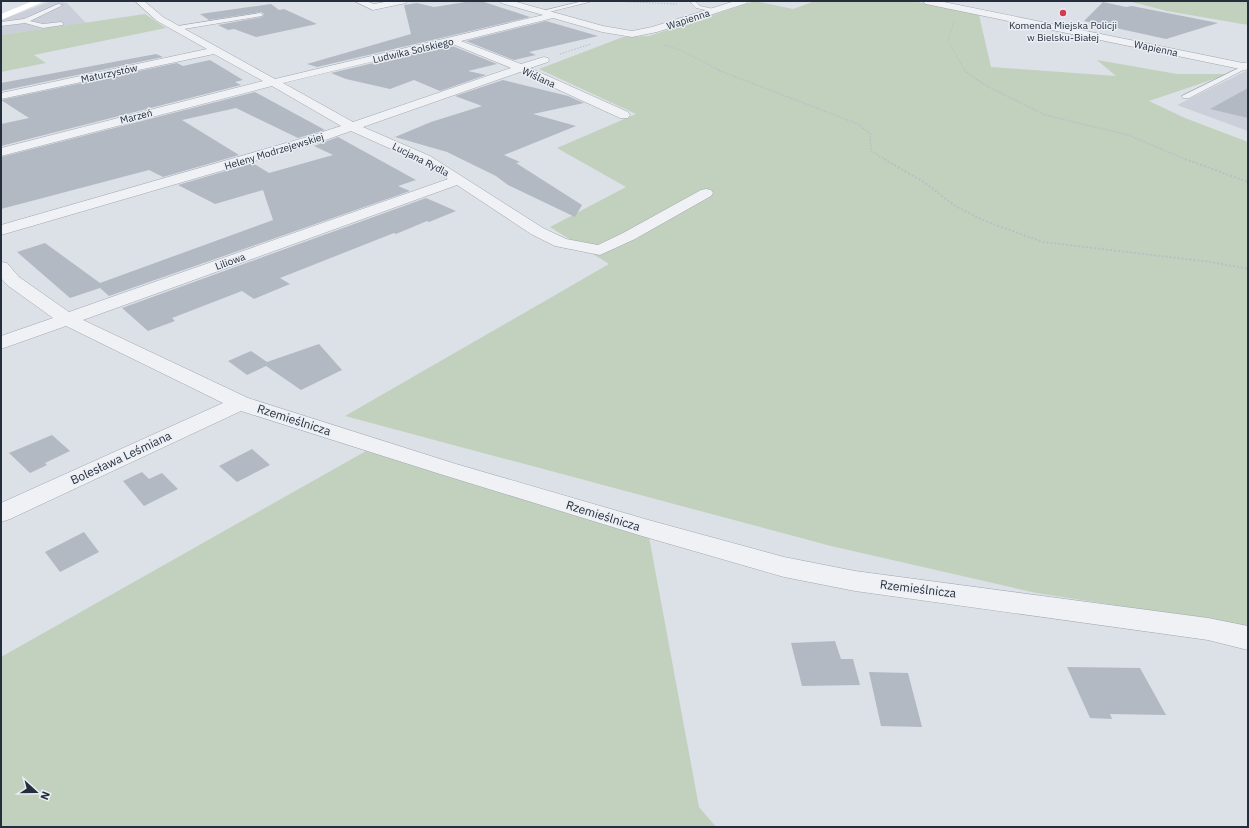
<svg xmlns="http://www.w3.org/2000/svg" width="1249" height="828" font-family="'IBM Plex Sans',sans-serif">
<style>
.built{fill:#cacfd9}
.green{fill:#c2d1bd}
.building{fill:#b3b9c3}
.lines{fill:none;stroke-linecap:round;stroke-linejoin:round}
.lane-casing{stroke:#a1a7b1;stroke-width:1}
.street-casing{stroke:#a1a7b1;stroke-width:1}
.path-far2{stroke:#babec5;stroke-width:1;stroke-dasharray:1.5 1.5;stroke-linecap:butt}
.path-far1{stroke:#babec5;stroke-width:1.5;stroke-dasharray:1.5 1.5;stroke-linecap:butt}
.path{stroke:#babec5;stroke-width:2;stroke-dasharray:2 2;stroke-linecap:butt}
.lane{fill:#eff1f5;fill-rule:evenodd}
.street{fill:#eff1f5;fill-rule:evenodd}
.secondary{fill:#fff;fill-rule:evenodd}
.poi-dot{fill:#d13c51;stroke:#ebeff4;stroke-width:1.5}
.labels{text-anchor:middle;stroke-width:3;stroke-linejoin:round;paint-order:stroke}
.far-street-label{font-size:10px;fill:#252e3d;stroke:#ebeff4}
.far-poi-label{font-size:10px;fill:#252e3d;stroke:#ebeff4}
.street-label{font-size:12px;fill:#252e3d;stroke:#ebeff4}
</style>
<rect width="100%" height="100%" fill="#dce0e7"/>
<path class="built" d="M52,1L67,3L86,23L1,35V20Z
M1248,70V131L1177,105Z"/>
<path class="green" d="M755,1L793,9L815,1H913L979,15L991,67L1116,76L1097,60L1177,74H1229L1149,101L1185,118L1248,142V629L1217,621L1036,593L831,546L345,416L609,264L550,227L626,187L557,148L636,114L539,69L623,37L649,36Z
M1128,1H1248V25L1167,11Z
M145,14L166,28L34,55L46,63L1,72V35Z
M366,451L649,537L699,807L716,827H1V657Z"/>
<path class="building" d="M472,1H481L530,17L317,67L307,64L411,34L404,5L417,3L434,7Z
M1103,2L1126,7L1132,6L1218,23L1166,39L1084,21Z
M271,4L279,10L284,9L317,24L256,37L234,29L228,30L218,25L262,17L264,14L261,12L209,20L200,14Z
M546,21L598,36L529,52L536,55L514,60L466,41Z
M450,45L497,64L468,71L486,75L440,91L414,80L390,89L346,79L331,73Z
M156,54L163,57L1,91V83Z
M210,60L243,80L235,82L241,85L1,146V124L29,118L1,100L177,63L183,66Z
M503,80L568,96L584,103L533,114L576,126L504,155L520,162L516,163L582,205L575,217L508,185L496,176L447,152L395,137L431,122L482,106L455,96Z
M1248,88V118L1210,109Z
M255,92L325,130L298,138L236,108L182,120L239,155L163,177L149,170L1,209V157Z
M338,137L416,180L398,186L410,191L109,296L100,288L70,298L17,252L45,243L100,283L273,220L263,190L215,204L178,185L253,163L269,173L333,155L314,146Z
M426,198L456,211L429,222L427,221L396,234L394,233L280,278L290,284L254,299L242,291L172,318L175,321L148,331L122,308Z
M319,344L342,370L301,390L266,366L247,375L228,361L251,351L267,362Z
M52,435L70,451L45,463L47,465L30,473L9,453Z
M252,449L270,465L237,482L219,466Z
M142,472L149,479L162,473L178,489L144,506L123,481Z
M84,532L99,552L60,572L45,552Z
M835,641L841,659H853L860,685L802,686L791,643Z
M1067,667L1140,668L1166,715L1110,714L1112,719L1090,718Z
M869,672L908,673L922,727L881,726Z"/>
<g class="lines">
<defs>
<path id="lane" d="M583,1H593L541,14L538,12Z
M692,2H696L700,6L718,10L715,12L696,8L691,3Z
M58,4L63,5L30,21L43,24L61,22L63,23V25L43,28L25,23L1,26V22L24,19Z
M260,13L262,14V16L178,30L175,28L178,26Z
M1245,65L1247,66V68L1189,98H1183L1182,96Z"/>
<path id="street" d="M135,1H144L163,17L275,79L543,15L501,3L500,1H513L603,26L632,31L652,27L735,1H748L747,3L657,32L632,37L602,32L553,18L461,41L521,64L544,57L548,58L549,60L548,62L530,68L628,112L630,115L628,118H620L520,72L363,127L430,156L543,228L566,239L598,245L623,233L701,190L706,189L711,190L713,193L711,196L635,239L600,255L555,246L531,234L457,185L83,320L248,398L456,464L652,521L784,557L855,571L1208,618L1248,626V650L1208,640L855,591L784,577L642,536L440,474L241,411L10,519L1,522V503L223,403L66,326L1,349V336L53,318L7,285L1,278V262L7,263L19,277L69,312L448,179L420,162L351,131L317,143L1,235V225L307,137L341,126L272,86L1,156V148L263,81L214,54L1,99V93L207,49L157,21ZM450,43L511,68L353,122L283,83Z
M354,1H366L374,4L390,1H407L406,3L373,10Z
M922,1H939L1243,63L1248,62V69L1245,70L926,4Z"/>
</defs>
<use href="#lane" class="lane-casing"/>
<use href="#street" class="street-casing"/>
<path class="path-far2" d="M607,1L677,4
M1231,1L1248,4
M954,22L948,41L965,71
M664,45L680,50L721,71
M560,54L591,44"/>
<path class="path-far1" d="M718,70L858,124L870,134L871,151L886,160
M964,70L983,84L1045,115L1128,135L1187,160"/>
<path class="path" d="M884,159L925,183L955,206L985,221L1043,242L1211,262L1248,269
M1185,159L1248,182"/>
<use href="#lane" class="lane"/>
<use href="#street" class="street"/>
<path class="secondary" d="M33,1H45L1,20V14Z"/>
</g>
<circle class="poi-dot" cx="1063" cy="13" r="4"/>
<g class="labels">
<g class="far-street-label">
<text transform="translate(688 19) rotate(-18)" y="4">Wapienna</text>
<text transform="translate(1156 48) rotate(12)" y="4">Wapienna</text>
<text transform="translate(413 50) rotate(-13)" y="4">Ludwika Solskiego</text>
<text transform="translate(109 73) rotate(-12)" y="4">Maturzystów</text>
<text transform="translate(539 77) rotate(25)" y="4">Wiślana</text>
<text transform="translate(136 116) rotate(-14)" y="4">Marzeń</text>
<text transform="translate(274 151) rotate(-17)" y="4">Heleny Modrzejewskiej</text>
<text transform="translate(421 159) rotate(27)" y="4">Lucjana Rydla</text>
<text transform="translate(230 261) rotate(-20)" y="4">Liliowa</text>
</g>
<g class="far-poi-label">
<text x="1063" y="29">Komenda Miejska Policji<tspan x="1063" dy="12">w Bielsku-Białej</tspan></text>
</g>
<g class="street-label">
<text transform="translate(294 420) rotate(18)" y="4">Rzemieślnicza</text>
<text transform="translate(121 458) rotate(-25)" y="4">Bolesława Leśmiana</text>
<text transform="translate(603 516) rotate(17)" y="4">Rzemieślnicza</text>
<text transform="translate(918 589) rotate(7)" y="4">Rzemieślnicza</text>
</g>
</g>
<rect width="1249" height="828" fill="none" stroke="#252e3d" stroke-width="4"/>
<g transform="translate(36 792) rotate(111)" stroke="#ebeff4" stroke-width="3" paint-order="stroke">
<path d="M0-3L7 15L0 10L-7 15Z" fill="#252e3d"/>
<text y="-6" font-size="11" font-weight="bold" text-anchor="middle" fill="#252e3d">N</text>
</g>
</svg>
